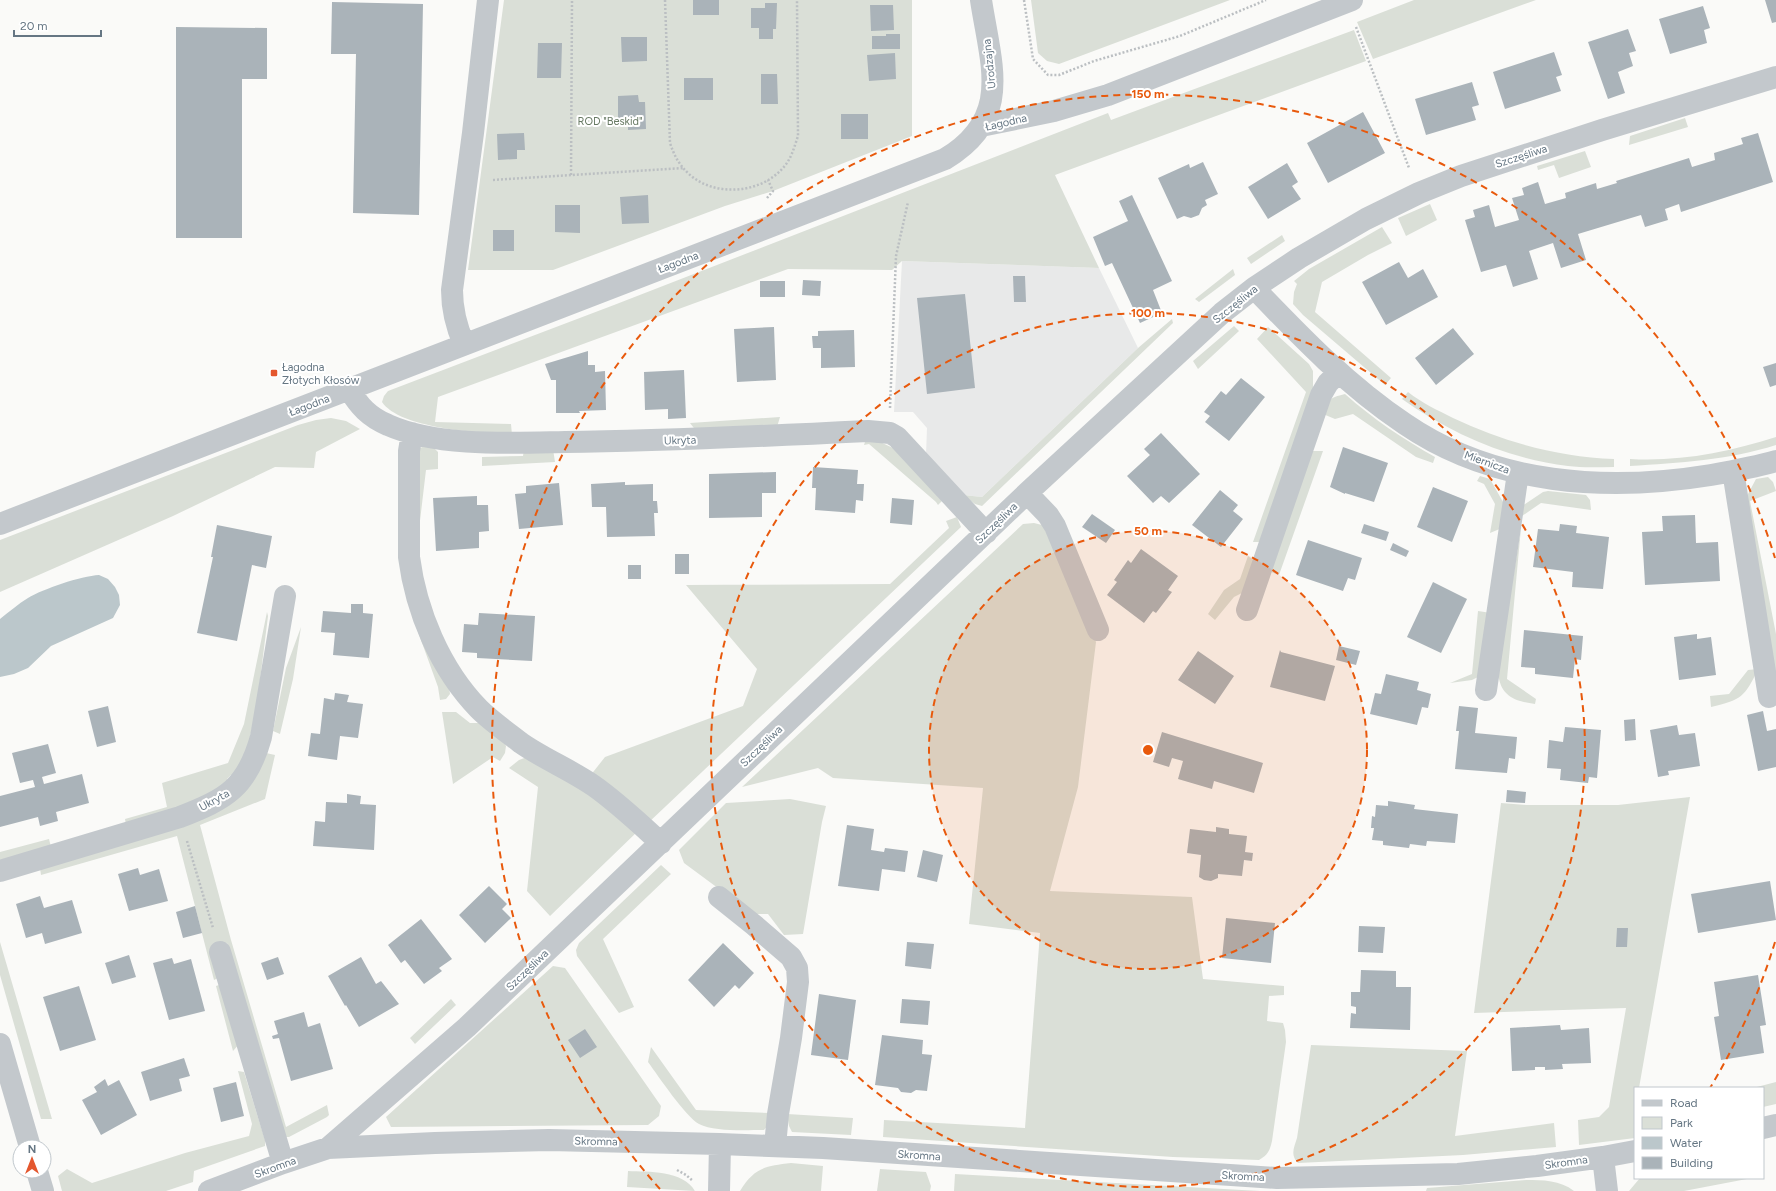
<svg xmlns="http://www.w3.org/2000/svg" width="1776" height="1191" font-family="Figtree,sans-serif">
<style>
.built{fill:#e8e9e9}
.green{fill:#dadfd7}
.water{fill:#bbc7cb}
.building{fill:#aab3b9}
.lines{fill:none;stroke-linecap:round;stroke-linejoin:round}
.path{stroke:#bbbfc2;stroke-width:2.5;stroke-dasharray:2 2;stroke-linecap:butt}
.minor{stroke:#c3c8cc;stroke-width:22}
.ring{fill:none;stroke:#e8590c;stroke-width:2;stroke-dasharray:7 5}
.poi-dot{fill:#e4572e;stroke:#fff;stroke-width:1.5}
.labels{text-anchor:middle;stroke-width:4;stroke-linejoin:round;paint-order:stroke}
.street-label{font-size:11px;fill:#657683;stroke:#fff}
.park-label{font-size:11px;fill:#687a64;stroke:#fff}
.poi-label{font-size:11px;fill:#657683;stroke:#fff;text-anchor:start}
.centre{fill:#e8590c;stroke:#fff;stroke-width:2}
.ring-label{font-size:12px;text-anchor:middle;font-weight:bold;fill:#e8590c;stroke:#fff;stroke-width:4;stroke-linejoin:round;paint-order:stroke}
</style>
<rect width="100%" height="100%" fill="#fafaf8"/>
<path class="built" d="M902,261L1099,268L1138,348L982,497L963,495L926,455L927,428L913,412H894Z"/>
<path class="green" d="M504,0H912V136L773,191L725,206L553,270H468Z
M1031,0H1230L1059,64L1047,61L1038,53Z
M1414,0H1536L1373,59L1357,22Z
M1354,30L1366,61L1055,175L1099,268L902,261L892,270L788,269L438,397L435,422L511,424L512,435C482,433 400,429 382,402L384,396L388,391L614,305L1108,113L1111,120Z
M1685,118L1688,127L1629,145L1630,136Z
M1585,151L1591,167L1559,178L1554,165L1538,170L1537,166Z
M1430,204L1437,220L1406,236L1398,218Z
M1382,227L1392,243L1368,255L1322,282L1315,312L1391,378L1385,385L1303,315L1293,304L1294,292L1297,284L1294,281L1309,269Z
M1282,235L1285,241L1251,264L1247,258Z
M1233,269L1235,275L1199,302L1195,299Z
M1172,319L1173,323L982,506L975,504L963,495L982,497L1138,348Z
M1234,326L1239,331L1198,369L1193,361Z
M1268,327L1309,364L1313,371V390L1260,542H1253L1306,392L1257,339Z
M1408,392C1422,403 1437,410 1453,418C1504,442 1558,457 1614,459V467C1599,467 1583,468 1568,466C1509,459 1451,434 1402,399Z
M1345,394C1373,419 1403,439 1435,457L1433,463L1416,457L1353,414L1335,419L1323,414C1328,399 1329,398 1345,394Z
M780,417L777,427L697,432L690,423Z
M331,418L346,421L360,429L316,452L314,468L275,467L173,516L0,592V540L298,425L316,420Z
M1776,437V445C1729,460 1679,463 1630,466V459C1679,462 1729,452 1776,437Z
M876,440L895,449L942,501L938,505L936,502L869,444L864,445L865,442Z
M425,446L433,447L438,452V469L426,470L415,563L417,456L420,448Z
M524,449H553L555,462L482,466V457L523,456Z
M1311,451H1323L1279,575L1269,571Z
M1480,476L1490,479L1503,502L1502,528L1490,533L1495,504L1484,484L1477,481Z
M1768,477L1773,482L1776,491L1750,501L1776,634V678L1747,500L1748,494L1756,479Z
M1548,491L1586,495L1590,500L1591,510L1541,503L1522,516V506L1543,492Z
M957,517L961,527L647,824L590,776L605,757L743,706L757,669L686,585L890,584L949,528L946,521Z
M1034,523L1042,525L1049,532L1096,642L1078,787L1050,891L1192,897L1203,979L1284,986V995L1269,996L1267,1021L1283,1023L1285,1030L1286,1042L1272,1141C1270,1150 1268,1155 1259,1160L1173,1157L883,1137L884,1120L1025,1128L1040,933L969,924L983,788L833,778L818,768L742,787L1023,524Z
M1521,528L1507,679L1536,699L1535,704C1514,701 1500,696 1498,672Z
M1248,556L1255,561L1244,592L1234,597L1215,620L1208,614L1224,590L1240,579Z
M1478,611L1491,613L1478,677L1472,680L1450,683L1472,674Z
M267,612L268,616L257,704L247,752L233,776L231,775L227,779L228,781C199,804 161,814 126,825L125,819L167,807L162,783L228,763L244,724Z
M413,618L449,687L450,694L446,699L440,700L438,687Z
M301,627L293,679L280,734L273,731L286,668Z
M1758,669C1745,697 1741,700 1711,707L1710,696L1729,694L1748,670Z
M442,712H456L470,723H480L501,737L506,746L505,753L500,761L493,757L453,784Z
M266,753L275,755L265,799L200,825L231,940L286,1127L327,1105L329,1115L327,1117L289,1137H285L283,1133L227,943L212,948L220,977L214,980L177,836L41,875L40,868L174,829Z
M527,757L567,774L638,831L550,916L527,891L538,787L509,768L519,760Z
M1690,797L1639,1088H1635V1138L1579,1145L1578,1120L1599,1117L1609,1107L1626,1008L1474,1013L1501,803L1526,805H1618Z
M790,799L826,806L822,822L803,934L784,935L768,914H753L684,863L679,850L726,803Z
M49,839L51,847L0,860V852Z
M661,865L671,874L603,939L634,1007L619,1013L577,956L576,950L579,943Z
M0,942L52,1119H41L0,975Z
M553,966L565,968L661,1106L659,1116L648,1125L391,1127L386,1117Z
M222,984L240,1043L233,1051L216,986Z
M451,999L456,1005L415,1044L410,1038Z
M1311,1045L1467,1051L1455,1136L1554,1123L1556,1147L1463,1155L1298,1163C1290,1155 1294,1148 1297,1138Z
M651,1047L696,1110L770,1113L768,1125L764,1130C746,1130 714,1132 699,1124C685,1116 659,1077 648,1062Z
M238,1071L244,1072L265,1140V1146L194,1171L193,1182L166,1191H62L58,1176L67,1169L92,1183L185,1153L249,1136L252,1124Z
M1776,1082V1104L1763,1107V1088H1753Z
M787,1114L853,1118L851,1135L792,1132L789,1126Z
M791,1163L823,1166L821,1191H740C754,1168 765,1166 791,1163Z
M880,1169L926,1172L931,1186L930,1191H877Z
M628,1171C648,1172 683,1170 695,1191L627,1187Z
M955,1174L1260,1191H954Z
M1640,1178H1752L1684,1191H1629Z
M1526,1180C1543,1180 1560,1180 1574,1191H1426L1427,1188Z"/>
<path class="water" d="M99,575L108,579L115,587L119,595L120,605L113,618L51,646L28,668L14,674L0,677V619C9,612 18,604 28,598C43,589 81,576 99,575Z"/>
<path class="building" d="M693,0H719V15H693Z
M1765,0H1776V22L1772,23Z
M332,2L423,4L419,215L353,213L356,54H331Z
M765,3H777L776,29H773V39H759V28H751V8H765Z
M870,5H893L894,30L871,31Z
M1703,6L1710,28L1704,30L1707,43L1670,54L1659,19Z
M176,27L267,28V79H242V238H176Z
M1628,29L1636,51L1629,53L1633,66L1618,72L1625,93L1608,99L1588,42Z
M886,34H900V49H872V36H886Z
M621,37H647V61L622,62Z
M538,43H562L561,78H537Z
M1554,52L1562,75L1556,77L1561,91L1505,109L1493,72Z
M895,53L896,79L869,81L867,55Z
M761,74H777L778,104H761Z
M684,78H713V100H684Z
M1472,82L1479,105L1472,107L1476,120L1426,135L1415,99Z
M638,95L639,102H645L646,129L628,130V123H618V96Z
M1363,112L1385,153L1328,183L1307,143Z
M841,114H868V139H841Z
M524,133L525,150H517V159L498,160L497,134Z
M1758,133L1773,182L1681,212L1679,204L1665,209L1668,220L1645,227L1641,215L1578,234L1586,260L1561,268L1553,243L1529,251L1538,279L1513,287L1506,265L1481,272L1465,220L1475,217L1473,210L1489,205L1495,227L1519,220L1512,198L1524,195L1522,188L1538,182L1545,204L1566,198L1565,193L1596,183L1597,189L1617,183L1616,181L1689,158L1692,167L1715,160L1714,153L1743,144L1741,138Z
M1203,162L1218,194L1205,200L1207,205L1202,208L1199,215L1191,218L1184,216L1177,219L1158,178L1189,164L1190,168Z
M1287,163L1298,182L1292,186L1301,199L1268,219L1248,187Z
M648,195L649,223L622,224L620,197Z
M1132,195L1172,281L1153,290L1162,313L1140,323L1112,263L1105,266L1093,237L1128,221L1119,201Z
M555,205H580V233L555,232Z
M493,230H514V251H493Z
M1399,262L1408,278L1423,269L1438,297L1386,325L1362,282Z
M1013,276H1025L1026,302H1014Z
M803,280L821,281L820,296L802,295Z
M760,281H785V297H760Z
M965,294L975,388L927,394L917,298Z
M774,327L776,380L737,382L734,329Z
M1453,328L1474,354L1436,385L1415,358Z
M854,330L855,367L821,368V348H813L812,336H818V331Z
M588,351V365H595V372L605,371L606,410L579,411L580,413H556V380H551L545,364Z
M1776,363V385L1770,387L1763,367Z
M684,370L686,418L668,419V409L645,410L644,372Z
M1241,378L1265,397L1229,441L1205,422L1210,416L1204,412L1221,391L1226,395Z
M1161,433L1200,474L1169,503L1161,496L1153,503L1127,476L1150,455L1144,449Z
M1343,447L1388,463L1374,502L1345,493V494L1330,487Z
M813,467L858,470L857,484H864L863,501L856,500L855,513L815,510L816,488H812Z
M776,472V493H762V517L709,518V474Z
M625,482V485L653,484V501H657L658,513H654L655,536L607,537L606,507H592L591,484Z
M559,483L563,525L519,529L515,494L526,493V486Z
M1433,487L1468,501L1452,542L1417,527Z
M1220,490L1238,505L1233,511L1243,519L1221,547L1192,525Z
M477,496V505H488L489,531L479,532V548L436,551L433,498Z
M892,498L914,500L912,525L890,523Z
M1092,514L1115,530L1106,543L1082,527Z
M1695,515L1696,543L1718,542L1720,581L1645,585L1642,532L1663,531L1662,516Z
M1364,524L1389,532L1386,541L1361,533Z
M1560,524L1577,526L1576,533L1609,537L1603,589L1572,587L1573,572L1533,567L1538,529L1559,531Z
M217,525L272,536L266,568L252,565L237,641L197,633L213,557H211Z
M1308,540L1362,558L1355,580L1348,578L1343,591L1296,575Z
M1393,543L1409,551L1406,557L1390,550Z
M1141,549L1178,576L1168,590L1172,592L1156,613L1153,611L1144,623L1107,595L1117,582L1114,580L1128,560L1131,563Z
M675,554H689V574H675Z
M628,565H641V579H628Z
M1433,582L1467,599L1441,653L1407,637Z
M351,604H363V613L373,614L369,658L333,655L335,633L321,632L323,611L351,613Z
M479,613L535,616L532,661L477,658V653L462,652L464,624L478,625Z
M1524,630L1583,636L1581,660L1575,659L1573,678L1535,674V668L1521,667Z
M1697,634V639L1711,637L1716,675L1679,680L1674,637Z
M1339,646L1360,651L1356,665L1336,660Z
M1280,650L1281,652L1335,666L1325,701L1270,687Z
M1198,651L1234,676L1215,704L1178,680Z
M1386,674L1419,682L1417,690L1431,694L1428,708L1422,707L1417,725L1370,714L1375,693L1381,694Z
M335,693L349,695L347,702L363,704L358,738L340,736L337,760L308,756L311,733L320,734L324,698L334,700Z
M108,706L116,742L97,747L88,711Z
M1459,706L1478,708L1475,733L1517,737L1515,759L1509,758L1507,773L1455,769L1459,731H1456Z
M1763,711L1767,731L1776,729V767L1758,771L1747,715Z
M1635,719L1636,740L1625,741L1624,720Z
M1677,725L1679,735L1695,733L1700,766L1668,771L1669,775L1658,777L1650,730Z
M1565,727L1601,730L1597,778L1589,777L1588,783L1560,780L1561,769L1547,768L1549,740L1563,742Z
M1162,732L1263,763L1254,793L1214,781L1212,789L1178,779L1183,761L1172,758L1169,767L1153,762Z
M48,744L56,773L42,777L44,784L82,774L89,803L56,812L58,821L40,826L38,817L0,827V796L35,787L33,780L20,783L12,753Z
M1507,790L1526,792L1525,803L1506,802Z
M347,794L361,796L360,804L376,805L374,850L313,846L315,821L325,822L326,802L347,803Z
M1388,801L1415,805L1414,809L1458,814L1455,843L1427,841L1426,846L1410,844L1409,848L1383,845V841L1372,840L1374,828H1371L1372,816L1375,817L1376,805L1388,806Z
M847,825L874,829L871,850L884,852L885,848L908,851L905,872L882,869L879,891L838,886Z
M1216,827L1229,829V834L1247,836L1245,852L1253,853L1252,861L1244,860L1242,876L1218,874V878L1211,881L1204,880L1199,877L1201,855L1187,853L1190,829L1216,832Z
M923,850L943,855L937,882L917,877Z
M138,868L140,875L159,869L168,901L129,911L118,874Z
M1770,881L1776,920L1698,933L1691,894Z
M489,886L507,904L502,909L511,918L485,943L459,915Z
M40,896L44,908L72,900L82,933L45,944L42,933L26,938L16,904Z
M195,906L202,933L183,938L176,912Z
M1226,918L1275,923L1271,963L1222,958Z
M421,919L452,959L439,968L442,971L424,984L405,960L401,963L388,945Z
M1359,926L1385,927L1383,953L1358,952Z
M1617,928H1628L1627,947H1616Z
M907,942L934,944L931,969L905,966Z
M723,943L754,973L739,989L735,985L714,1007L688,980Z
M129,955L136,977L112,984L105,963Z
M278,957L284,974L267,980L261,963Z
M361,957L376,984L381,981L399,1004L359,1027L346,1005L345,1006L328,976Z
M172,958L174,964L191,959L205,1011L169,1020L153,963Z
M1361,970L1396,971V987H1411L1410,1030L1350,1028L1351,1013L1356,1014V1007L1351,1006V992H1360Z
M1758,975L1766,1025L1760,1026L1764,1053L1721,1060L1714,1017L1719,1016L1714,982Z
M79,986L96,1040L60,1051L43,997Z
M819,994L856,1000L848,1060L811,1055Z
M902,999L930,1001L928,1025L900,1023Z
M304,1012L308,1027L320,1023L333,1069L291,1081L279,1038L273,1039L272,1036L278,1034L274,1021Z
M1560,1025L1561,1030L1589,1028L1591,1063L1562,1064L1563,1069L1545,1070V1067H1535V1070L1512,1071L1510,1028Z
M585,1029L597,1047L580,1058L568,1040Z
M882,1035L923,1040L922,1054L932,1055L927,1091L916,1090L911,1093L901,1092L898,1088L875,1085Z
M184,1058L190,1076L179,1079L182,1091L150,1101L141,1072Z
M105,1079L108,1086L119,1080L137,1115L101,1135L82,1100L97,1092L94,1087Z
M236,1082L244,1116L221,1122L213,1088Z"/>
<g class="lines">
<path class="path" d="M665,0L670,143C674,155 679,165 689,174C714,197 759,194 782,169C791,160 794,148 798,136L797,0
M1024,0L1033,59L1048,75H1059L1094,61L1180,36L1266,0
M1356,27L1409,168
M571,175L572,0
M493,180L683,168
M767,198L773,191L768,180
M890,408L896,256L908,202
M187,841L213,928
M677,1170L686,1175L693,1181"/>
<path class="minor" d="M981,126L1054,111L1108,95L1352,0
M1254,288C1301,337 1348,386 1405,424C1494,485 1607,492 1711,475C1733,471 1755,467 1776,461
M464,344C456,326 452,310 452,290L473,133L488,0
M349,389C359,406 369,417 388,425C437,447 512,443 565,442C666,441 767,436 868,431L890,433L897,437L986,533
M412,433L409,451V557C416,611 440,669 479,709C491,721 507,732 521,743C544,759 571,770 594,786C618,803 639,823 661,843
M1733,471L1769,697
M1027,493L1048,515L1055,526L1098,630
M0,524L945,159C1013,118 991,66 981,0
M1247,610L1321,395L1328,383L1339,372
M1486,690L1518,473
M0,871L180,817C226,799 247,788 261,737L285,596
M719,897L754,925L791,957L797,968L798,982L791,1038L778,1114L775,1146
M220,952L283,1163
M0,1044L30,1147
M1763,1128L1776,1125
M328,1148L467,1027L1027,493L1222,313L1254,288L1299,258L1366,219L1419,193L1461,176L1602,130L1776,77
M1603,1157L1607,1191
M37,1171L43,1191
M209,1191L283,1163L328,1148L435,1143L549,1140L720,1144L823,1148L1277,1178L1458,1174L1537,1166L1603,1157L1635,1151
M719,1191L720,1144"/>
</g>
<circle cx="1148" cy="750" r="219" fill="#e8590c" fill-opacity=".12"/>
<g class="ring">
<circle cx="1148" cy="750" r="219"/>
<circle cx="1148" cy="750" r="437"/>
<path d="M1775 942A656 656 0 0 1 1710 1088M660 1189A656 656 0 1 1 1775 558"/>
</g>
<rect class="poi-dot" x="270" y="369" width="8" height="8" rx="2"/>
<g class="labels">
<g class="street-label">
<text transform="translate(989 64) rotate(-96)" y="4">Urodzajna</text>
<text transform="translate(1006 122) rotate(-13)" y="4">Łagodna</text>
<text transform="translate(1521 156) rotate(-18)" y="4">Szczęśliwa</text>
<text transform="translate(678 262) rotate(-21)" y="4">Łagodna</text>
<text transform="translate(1235 304) rotate(-39)" y="4">Szczęśliwa</text>
<text transform="translate(309 405) rotate(-21)" y="4">Łagodna</text>
<text transform="translate(680 440) rotate(-2)" y="4">Ukryta</text>
<text transform="translate(1487 462) rotate(20)" y="4">Miernicza</text>
<text transform="translate(996 523) rotate(-44)" y="4">Szczęśliwa</text>
<text transform="translate(761 746) rotate(-44)" y="4">Szczęśliwa</text>
<text transform="translate(214 800) rotate(-29)" y="4">Ukryta</text>
<text transform="translate(527 970) rotate(-44)" y="4">Szczęśliwa</text>
<text transform="translate(596 1141) rotate(1)" y="4">Skromna</text>
<text transform="translate(919 1155) rotate(4)" y="4">Skromna</text>
<text transform="translate(1566 1162) rotate(-8)" y="4">Skromna</text>
<text transform="translate(275 1167) rotate(-20)" y="4">Skromna</text>
<text transform="translate(1243 1176) rotate(3)" y="4">Skromna</text>
</g>
<g class="park-label">
<text x="610" y="125">ROD "Beskid"</text>
</g>
<g class="poi-label">
<text x="282" y="371">Łagodna<tspan x="282" dy="13">Złotych Kłosów</tspan></text>
</g>
</g>
<circle cx="1148" cy="750" r="6" class="centre"/>
<g class="ring-label">
<text x="1148" y="98">150 m</text>
<text x="1148" y="317">100 m</text>
<text x="1148" y="535">50 m</text>
</g>
<rect x="1634" y="1087" width="130" height="92" fill="#ffffff" stroke="#c1c8cd"/>
<rect x="1642" y="1100" width="20" height="6" fill="#c3c8cc" stroke="#c1c8cd"/>
<text x="1670" y="1107" font-size="12" fill="#657683">Road</text>
<rect x="1642" y="1117" width="20" height="12" fill="#dadfd7" stroke="#c1c8cd"/>
<text x="1670" y="1127" font-size="12" fill="#657683">Park</text>
<rect x="1642" y="1137" width="20" height="12" fill="#bbc7cb" stroke="#c1c8cd"/>
<text x="1670" y="1147" font-size="12" fill="#657683">Water</text>
<rect x="1642" y="1157" width="20" height="12" fill="#aab3b9" stroke="#c1c8cd"/>
<text x="1670" y="1167" font-size="12" fill="#657683">Building</text>
<g transform="translate(32 1159)"><circle r="19" fill="#ffffff" stroke="#c1c8cd"/>
<path d="M0-3L7 15L0 10L-7 15Z" fill="#e4572e"/>
<text y="-6" font-size="11" font-weight="bold" text-anchor="middle" fill="#657683">N</text>
</g>
<path d="M14 30v6h87v-6" fill="none" stroke="#657683" stroke-width="2"/>
<text x="20" y="30" font-size="12" fill="#657683" stroke="#ffffff" stroke-width="3" paint-order="stroke">20 m</text>
</svg>
